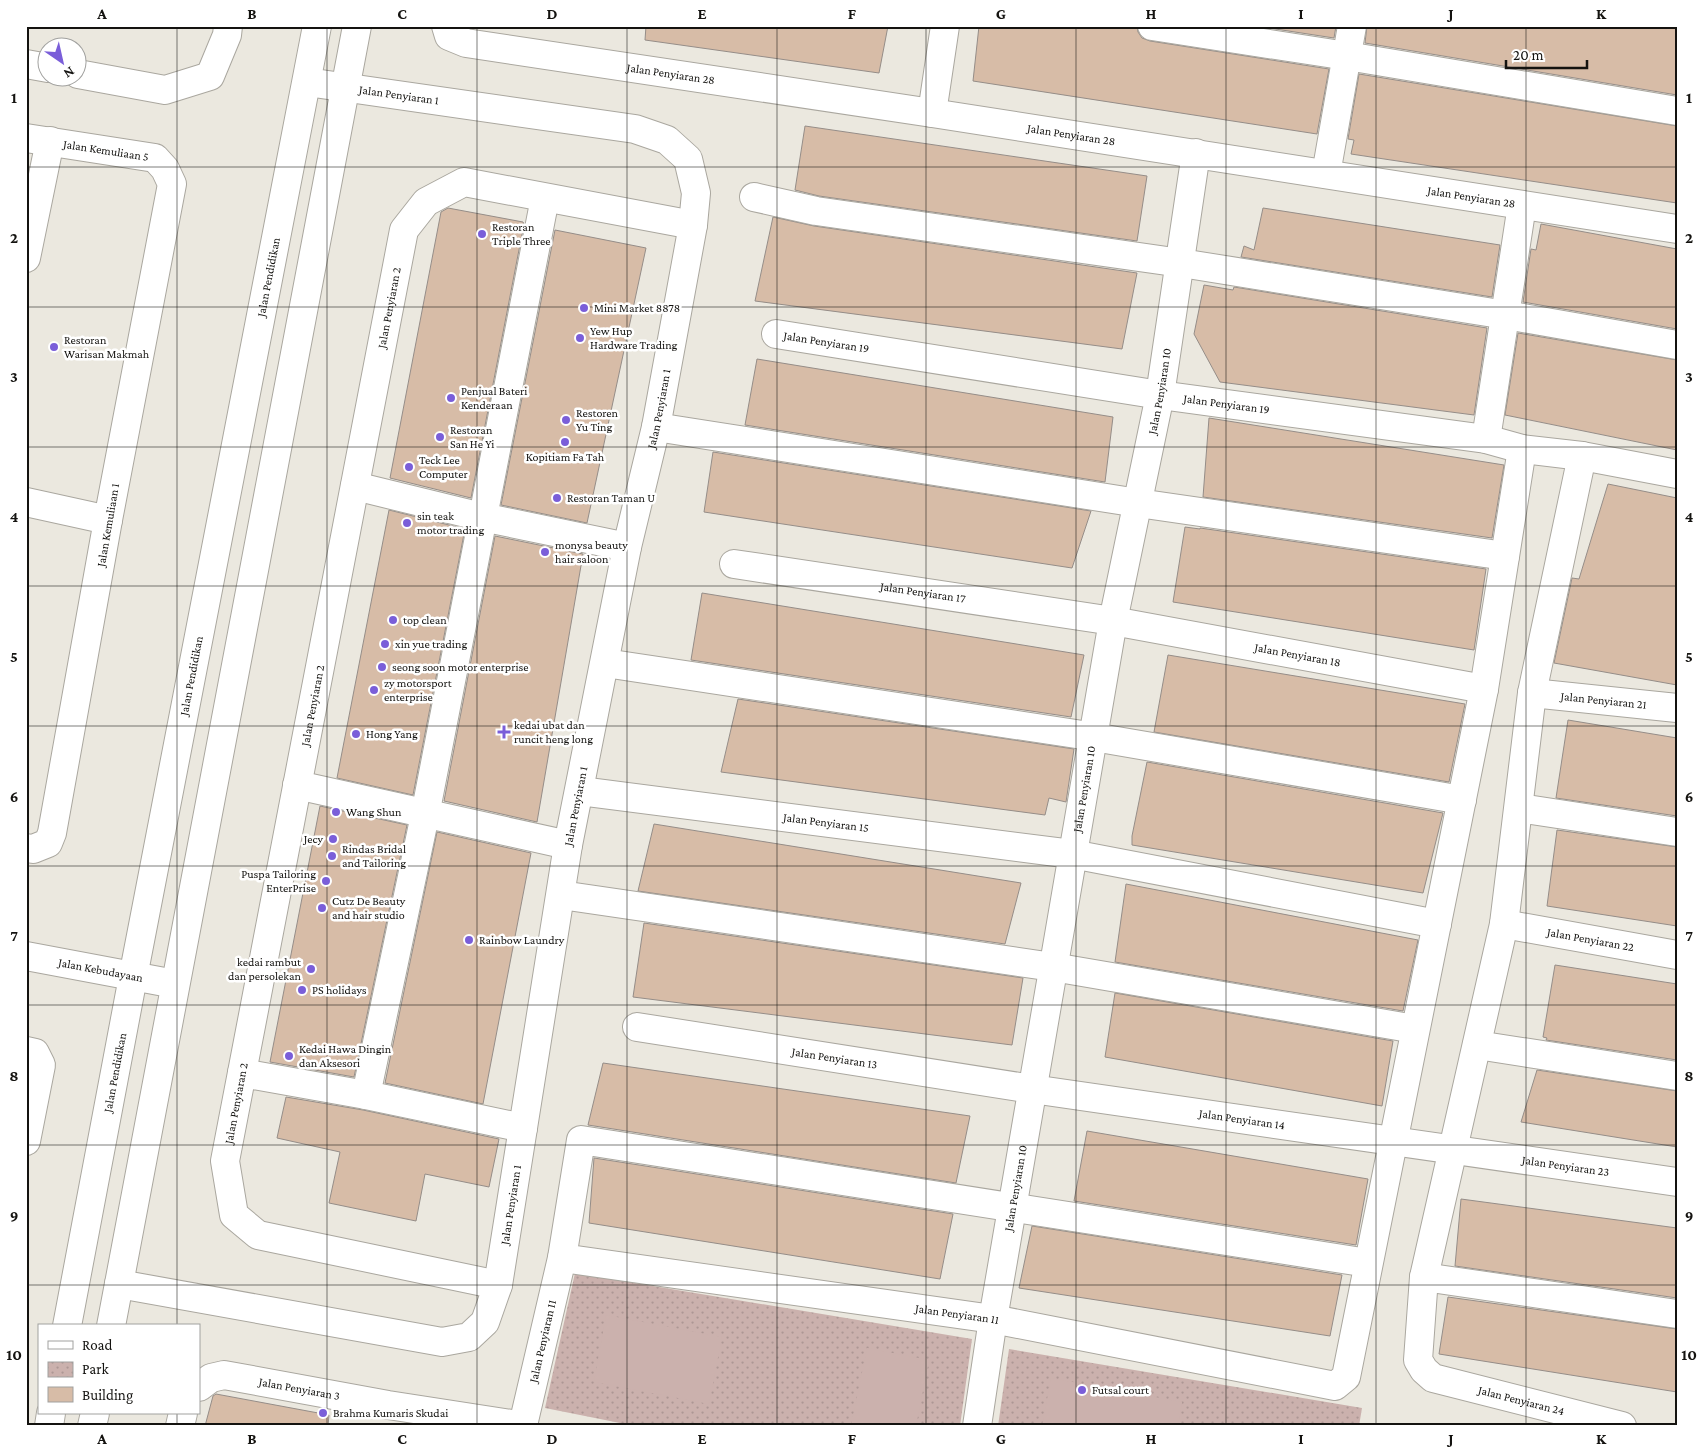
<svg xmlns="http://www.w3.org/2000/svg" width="1703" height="1452" font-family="'Crimson Pro',serif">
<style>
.park{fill:url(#park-dots)}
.garden{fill:#cbb1ad}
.building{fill:#d7bca7;stroke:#958d88}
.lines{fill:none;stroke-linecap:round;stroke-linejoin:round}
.minor-casing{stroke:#aaa79f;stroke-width:30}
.major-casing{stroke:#aaa79f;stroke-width:30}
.minor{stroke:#fff;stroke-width:28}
.major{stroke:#fff;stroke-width:28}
.grid{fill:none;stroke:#141310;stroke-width:1;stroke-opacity:0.55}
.poi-dot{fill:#7a5ed9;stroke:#fff;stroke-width:2}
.labels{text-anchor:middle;stroke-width:5;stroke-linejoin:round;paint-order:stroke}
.street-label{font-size:12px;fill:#141310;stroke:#fff}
.poi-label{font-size:12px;fill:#141310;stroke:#fff;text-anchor:start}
.neatline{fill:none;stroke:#141310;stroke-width:2}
.grid-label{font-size:16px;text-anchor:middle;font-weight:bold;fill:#141310}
</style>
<defs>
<pattern id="park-dots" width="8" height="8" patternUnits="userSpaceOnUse" patternTransform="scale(1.25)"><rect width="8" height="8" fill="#cbb1ad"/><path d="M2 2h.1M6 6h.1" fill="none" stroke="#ad9794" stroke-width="1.8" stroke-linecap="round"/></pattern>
</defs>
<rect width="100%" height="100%" fill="#ebe8df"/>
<path class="park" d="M575,1273L972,1339L960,1426H635L545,1408Z
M1009,1349L1362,1408L1359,1426H998Z"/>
<path class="garden" d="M606,1315L722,1337L709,1404L594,1382Z
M867,1348L929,1360L916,1426H851Z
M1051,1378L1182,1402L1178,1426H1042Z"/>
<path class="building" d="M646,26H888L879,73L645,40Z
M979,26H1131L1137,27L1138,32L1142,38L1150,41L1329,69L1317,134L973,81Z
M1256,26H1336L1334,38Z
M1367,26H1677V95L1365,43Z
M1359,74L1677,126V203L1351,154L1354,140L1348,139Z
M805,126L1147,176L1137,241L819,196L795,190Z
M448,208L523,222L524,224L471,498L390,478L441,212Z
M1263,208L1500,245L1492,297L1241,257L1244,246L1254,250Z
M773,217L814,226L1137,273L1122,349L755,301Z
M1541,224L1677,249V329L1523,302L1531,249L1536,250Z
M555,230L646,248L587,523L501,505Z
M1204,285L1233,290L1234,287L1487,328L1474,415L1220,382L1194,334Z
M1518,333L1677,360V450L1505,415Z
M757,359L1113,417L1105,482L745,425Z
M1209,418L1504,465L1492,538L1203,497Z
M713,452L1091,511L1072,568L704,512Z
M1608,484L1677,498V685L1554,663L1572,578L1579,579Z
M389,510L465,529L413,795L337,778Z
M1185,527L1200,529V528L1486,569L1474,650L1173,602Z
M495,536L583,554L537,822L444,801Z
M702,593L1084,655L1071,717L691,660Z
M1168,655L1465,704L1449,782L1154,732Z
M738,699L1074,749L1066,802L1049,798L1045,815L721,772Z
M1568,720L1677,738V816L1556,798Z
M1147,762L1443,813L1423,893L1132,845V836Z
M320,806L407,825L354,1077L270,1062Z
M654,824L1021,883L1005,944L638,891Z
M1557,830L1677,847V926L1547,906Z
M437,832L531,853L483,1104L385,1083Z
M1126,884L1418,940L1403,1011L1115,962Z
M644,923L1023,978L1012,1045L633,997Z
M1555,965L1677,984V1060L1546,1040L1547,1038L1543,1037Z
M1115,993L1393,1041L1382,1106L1105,1057Z
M603,1063L970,1116L956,1183L588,1125Z
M1537,1070L1677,1091V1147L1521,1122Z
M286,1097L363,1110L499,1139L489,1187L425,1174L416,1221L329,1203L340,1152L277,1138Z
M1087,1131L1368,1179L1356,1245L1074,1201Z
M594,1158L953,1214L940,1279L589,1223Z
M1461,1199L1677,1228V1298L1455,1266Z
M1032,1226L1342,1275L1330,1336L1019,1288Z
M1448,1297L1677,1329V1392L1439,1354Z
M216,1394L329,1415L328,1426H205L213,1396Z"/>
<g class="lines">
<defs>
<g id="minor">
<path id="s1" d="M446,26L449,36L466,43L932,113L1677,229"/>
<path d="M1152,26L1347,56L1677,111"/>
<path d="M26,64L48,68"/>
<path d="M78,74L165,90L210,76L227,35L228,26"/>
<path d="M932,113L945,26"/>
<path id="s2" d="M26,138L155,158L165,169L172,184L108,520L52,833L48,843L33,849L26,848"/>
<path d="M1326,174L1352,26"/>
<path d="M754,197L816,211L1181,263L1506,315L1677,345"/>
<path d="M26,258L50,141"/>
<path id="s3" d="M776,334L1160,395L1486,439L1522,449L1582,456L1677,474"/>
<path d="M656,427L1138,503L1505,556"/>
<path d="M1486,439L1522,205"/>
<path id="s4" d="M1582,456L1532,693L1504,924L1424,1277L1418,1360L1424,1370L1433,1378L1622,1426"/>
<path d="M355,486L482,517L627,547"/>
<path d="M26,502L108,520"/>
<path id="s5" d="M734,564L1113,621L1484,689"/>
<path d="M605,663L1076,734L1462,800"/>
<path id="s6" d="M1532,693L1677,708"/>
<path d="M297,785L568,845"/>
<path id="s7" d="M580,791L1072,854L1437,924"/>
<path d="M1519,808L1677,832"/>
<path d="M561,895L1053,967L1415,1029"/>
<path id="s8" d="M1504,924L1677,955"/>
<path id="s9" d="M26,956L175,984"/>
<path id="s10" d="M637,1027L1032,1089L1677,1182"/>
<path d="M1477,1045L1677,1076"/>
<path d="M26,1051L35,1053L41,1065L26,1141"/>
<path d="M242,1073L366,1095L523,1128"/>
<path d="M366,1095L425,815L545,198"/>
<path id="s11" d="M562,1258L993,1319L1335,1386L1346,1377L1484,689L1522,449"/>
<path d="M1424,1277L1677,1314"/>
<path id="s12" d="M119,1284L442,1342L469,1337L485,1322L498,1285L568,845L627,547L656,427L693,225L696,193L688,159L667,140L635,129L307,82"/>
<path id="s13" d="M498,1285L258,1235L234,1215L225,1161L404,230L426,202L464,182L693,225"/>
<path id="s14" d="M199,1387L211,1378L224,1375L388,1405L524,1426"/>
<path id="s15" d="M523,1425L562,1258L581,1140L1368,1263"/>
<path d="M180,1426L183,1413"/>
<path id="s16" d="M977,1426L993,1319L1113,621L1160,395L1196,153"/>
</g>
<g id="major">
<path id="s17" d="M67,1326L133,977L317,26"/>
<path d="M111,1326L357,26"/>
<path d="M49,1426L51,1413"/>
<path d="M92,1426L95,1413"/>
</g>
</defs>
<use href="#minor" class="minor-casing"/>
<use href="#major" class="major-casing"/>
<use href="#minor" class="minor"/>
<use href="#major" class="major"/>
</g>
<path class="grid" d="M177,26V1326M327,26V1426M477,26V1426M627,26V1426M777,26V1426M926,26V1426M1076,26V1426M1226,26V1426M1376,26V1426M1526,26V1426M26,167H1677M26,307H1677M26,447H1677M26,586H1677M26,726H1677M26,866H1677M26,1005H1677M26,1145H1677M26,1285H1677M177,1413V1426"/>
<g class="poi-dot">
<circle cx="482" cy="234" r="5"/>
<circle cx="584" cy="308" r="5"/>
<circle cx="580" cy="338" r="5"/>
<circle cx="54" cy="347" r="5"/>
<circle cx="451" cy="398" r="5"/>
<circle cx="566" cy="420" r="5"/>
<circle cx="440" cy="437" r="5"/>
<circle cx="565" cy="442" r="5"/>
<circle cx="409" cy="467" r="5"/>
<circle cx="557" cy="498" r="5"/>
<circle cx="407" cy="523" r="5"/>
<circle cx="545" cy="552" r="5"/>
<circle cx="393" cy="620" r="5"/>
<circle cx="385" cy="644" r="5"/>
<circle cx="382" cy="667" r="5"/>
<circle cx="374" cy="690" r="5"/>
<path d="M501.5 724.5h5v5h5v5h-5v5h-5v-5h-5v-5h5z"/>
<circle cx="356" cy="734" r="5"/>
<circle cx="336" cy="812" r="5"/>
<circle cx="333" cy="839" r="5"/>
<circle cx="332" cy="856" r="5"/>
<circle cx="326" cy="881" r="5"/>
<circle cx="322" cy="908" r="5"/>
<circle cx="469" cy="940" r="5"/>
<circle cx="311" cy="969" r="5"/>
<circle cx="302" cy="990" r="5"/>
<circle cx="289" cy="1056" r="5"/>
<circle cx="1082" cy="1390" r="5"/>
<circle cx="323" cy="1413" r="5"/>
</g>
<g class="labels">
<g class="street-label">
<text dy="4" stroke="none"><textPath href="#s1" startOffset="236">Jalan Penyiaran 28</textPath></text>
<text transform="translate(399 95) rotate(8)" y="4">Jalan Penyiaran 1</text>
<text dy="4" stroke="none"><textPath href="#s1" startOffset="641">Jalan Penyiaran 28</textPath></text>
<text dy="4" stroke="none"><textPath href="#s2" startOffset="81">Jalan Kemuliaan 5</textPath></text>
<text dy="4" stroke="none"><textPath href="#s1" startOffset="1046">Jalan Penyiaran 28</textPath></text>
<text dy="4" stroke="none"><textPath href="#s17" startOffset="1068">Jalan Pendidikan</textPath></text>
<text dy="4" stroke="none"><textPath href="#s13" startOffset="1200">Jalan Penyiaran 2</textPath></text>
<text dy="4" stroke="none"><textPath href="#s3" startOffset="51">Jalan Penyiaran 19</textPath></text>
<text dy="4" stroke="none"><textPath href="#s16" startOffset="1051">Jalan Penyiaran 10</textPath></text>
<text dy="4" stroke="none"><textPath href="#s3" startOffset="456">Jalan Penyiaran 19</textPath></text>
<text dy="4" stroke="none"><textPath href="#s12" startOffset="1308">Jalan Penyiaran 1</textPath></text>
<text transform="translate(108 525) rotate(-80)" y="4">Jalan Kemuliaan 1</text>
<text dy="4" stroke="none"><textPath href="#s5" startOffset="191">Jalan Penyiaran 17</textPath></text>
<text dy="4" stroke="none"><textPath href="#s5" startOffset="571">Jalan Penyiaran 18</textPath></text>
<text dy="4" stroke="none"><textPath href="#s17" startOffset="662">Jalan Pendidikan</textPath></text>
<text dy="4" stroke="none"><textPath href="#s6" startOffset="72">Jalan Penyiaran 21</textPath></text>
<text dy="4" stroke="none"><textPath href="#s13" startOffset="795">Jalan Penyiaran 2</textPath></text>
<text dy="4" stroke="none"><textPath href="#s16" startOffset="646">Jalan Penyiaran 10</textPath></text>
<text dy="4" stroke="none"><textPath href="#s12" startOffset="902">Jalan Penyiaran 1</textPath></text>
<text dy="4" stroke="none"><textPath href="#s7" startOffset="248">Jalan Penyiaran 15</textPath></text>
<text dy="4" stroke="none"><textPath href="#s8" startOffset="88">Jalan Penyiaran 22</textPath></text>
<text dy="4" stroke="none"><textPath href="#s9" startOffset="76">Jalan Kebudayaan</textPath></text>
<text dy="4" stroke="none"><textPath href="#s10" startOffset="200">Jalan Penyiaran 13</textPath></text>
<text dy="4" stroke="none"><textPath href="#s17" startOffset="258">Jalan Pendidikan</textPath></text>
<text dy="4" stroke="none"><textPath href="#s13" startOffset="390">Jalan Penyiaran 2</textPath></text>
<text dy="4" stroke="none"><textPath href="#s10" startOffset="612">Jalan Penyiaran 14</textPath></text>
<text dy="4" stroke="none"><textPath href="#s10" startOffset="939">Jalan Penyiaran 23</textPath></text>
<text dy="4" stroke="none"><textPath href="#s16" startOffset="241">Jalan Penyiaran 10</textPath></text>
<text dy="4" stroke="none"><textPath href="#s12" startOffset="498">Jalan Penyiaran 1</textPath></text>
<text dy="4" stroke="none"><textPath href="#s11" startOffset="399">Jalan Penyiaran 11</textPath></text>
<text dy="4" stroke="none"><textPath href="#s15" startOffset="86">Jalan Penyiaran 11</textPath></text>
<text dy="4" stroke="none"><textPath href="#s14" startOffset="105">Jalan Penyiaran 3</textPath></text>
<text dy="4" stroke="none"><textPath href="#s4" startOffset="1035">Jalan Penyiaran 24</textPath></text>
</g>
<g class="poi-label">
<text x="492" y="231">Restoran<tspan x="492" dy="14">Triple Three</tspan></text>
<text x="594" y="312">Mini Market 8878</text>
<text x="590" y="335">Yew Hup<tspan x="590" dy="14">Hardware Trading</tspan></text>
<text x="64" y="344">Restoran<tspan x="64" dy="14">Warisan Makmah</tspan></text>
<text x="461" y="395">Penjual Bateri<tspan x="461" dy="14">Kenderaan</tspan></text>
<text x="576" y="417">Restoren<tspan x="576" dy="14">Yu Ting</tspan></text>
<text x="450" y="434">Restoran<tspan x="450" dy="14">San He Yi</tspan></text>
<text x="565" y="461" text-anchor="middle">Kopitiam Fa Tah</text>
<text x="419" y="464">Teck Lee<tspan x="419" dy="14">Computer</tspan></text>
<text x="567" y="502">Restoran Taman U</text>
<text x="417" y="520">sin teak<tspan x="417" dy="14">motor trading</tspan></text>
<text x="555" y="549">monysa beauty<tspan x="555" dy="14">hair saloon</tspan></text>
<text x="403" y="624">top clean</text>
<text x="395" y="648">xin yue trading</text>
<text x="392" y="671">seong soon motor enterprise</text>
<text x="384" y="687">zy motorsport<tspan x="384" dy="14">enterprise</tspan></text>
<text x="514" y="729">kedai ubat dan<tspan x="514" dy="14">runcit heng long</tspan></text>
<text x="366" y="738">Hong Yang</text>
<text x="346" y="816">Wang Shun</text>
<text x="323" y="843" text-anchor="end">Jecy</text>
<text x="342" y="853">Rindas Bridal<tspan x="342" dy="14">and Tailoring</tspan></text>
<text x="316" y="878" text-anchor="end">Puspa Tailoring<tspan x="316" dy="14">EnterPrise</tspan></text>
<text x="332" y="905">Cutz De Beauty<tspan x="332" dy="14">and hair studio</tspan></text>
<text x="479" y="944">Rainbow Laundry</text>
<text x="301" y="966" text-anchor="end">kedai rambut<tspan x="301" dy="14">dan persolekan</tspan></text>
<text x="312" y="994">PS holidays</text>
<text x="299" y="1053">Kedai Hawa Dingin<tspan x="299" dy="14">dan Aksesori</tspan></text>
<text x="1092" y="1394">Futsal court</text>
<text x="333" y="1417">Brahma Kumaris Skudai</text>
</g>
</g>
<rect width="1703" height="1452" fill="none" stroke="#ffffff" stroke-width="55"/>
<rect x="38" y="1324" width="162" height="90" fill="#ffffff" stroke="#a1a19f"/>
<rect x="48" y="1341" width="25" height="8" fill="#ffffff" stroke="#a1a19f"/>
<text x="82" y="1350" font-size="15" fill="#141310">Road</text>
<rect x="48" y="1362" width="25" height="15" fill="url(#park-dots)" stroke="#a1a19f"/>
<text x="82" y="1374" font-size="15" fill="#141310">Park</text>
<rect x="48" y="1387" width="25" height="15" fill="#d7bca7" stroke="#a1a19f"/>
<text x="82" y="1400" font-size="15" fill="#141310">Building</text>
<g transform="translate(62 62) rotate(146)"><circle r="24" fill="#ffffff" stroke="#a1a19f"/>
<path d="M0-4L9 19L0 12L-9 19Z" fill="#7a5ed9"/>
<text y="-8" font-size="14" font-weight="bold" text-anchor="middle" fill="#141310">N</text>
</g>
<path d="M1506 60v8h81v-8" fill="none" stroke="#141310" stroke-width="2.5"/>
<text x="1513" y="60" font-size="15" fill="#141310" stroke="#ffffff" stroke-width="4" paint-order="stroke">20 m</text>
<rect x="28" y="28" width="1648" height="1396" class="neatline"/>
<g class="grid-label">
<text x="102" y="19">A</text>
<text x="252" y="19">B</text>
<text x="402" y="19">C</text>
<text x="552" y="19">D</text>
<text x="702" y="19">E</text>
<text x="852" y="19">F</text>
<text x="1001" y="19">G</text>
<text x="1151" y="19">H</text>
<text x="1301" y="19">I</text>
<text x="1451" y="19">J</text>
<text x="1601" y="19">K</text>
<text x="14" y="103">1</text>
<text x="1689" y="103">1</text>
<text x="14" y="243">2</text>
<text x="1689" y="243">2</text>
<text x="14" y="382">3</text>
<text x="1689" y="382">3</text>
<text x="14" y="522">4</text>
<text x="1689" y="522">4</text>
<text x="14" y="662">5</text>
<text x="1689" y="662">5</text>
<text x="14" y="802">6</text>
<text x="1689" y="802">6</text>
<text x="14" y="941">7</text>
<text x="1689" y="941">7</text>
<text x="14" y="1081">8</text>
<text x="1689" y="1081">8</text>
<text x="14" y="1221">9</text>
<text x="1689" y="1221">9</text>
<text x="14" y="1360">10</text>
<text x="1689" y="1360">10</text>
<text x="102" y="1444">A</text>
<text x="252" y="1444">B</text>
<text x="402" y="1444">C</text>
<text x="552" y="1444">D</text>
<text x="702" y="1444">E</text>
<text x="852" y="1444">F</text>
<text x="1001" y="1444">G</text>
<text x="1151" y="1444">H</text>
<text x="1301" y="1444">I</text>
<text x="1451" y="1444">J</text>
<text x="1601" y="1444">K</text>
</g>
</svg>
